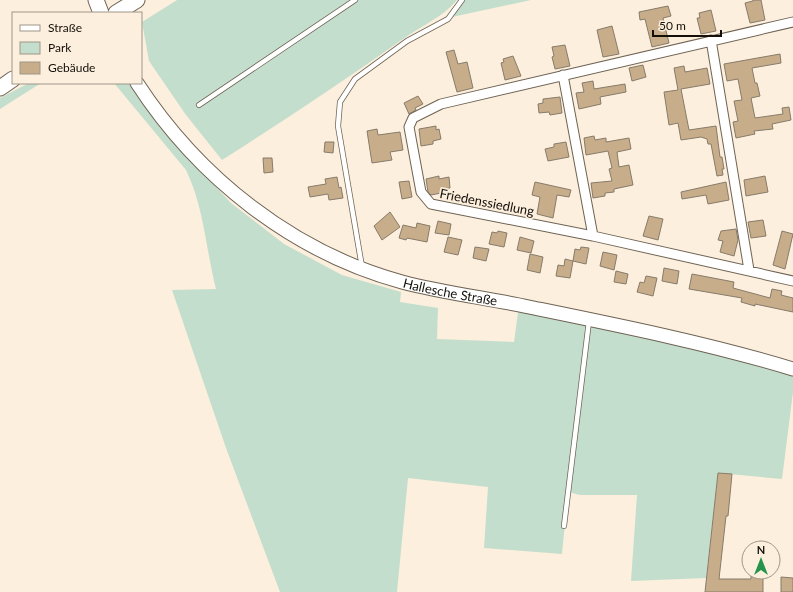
<svg xmlns="http://www.w3.org/2000/svg" width="793" height="592" font-family="Lato,sans-serif">
<style>
.green{fill:#c4decd}
.building{fill:#c7ad89;stroke:#877b6b}
.lines{fill:none;stroke-linecap:round;stroke-linejoin:round}
.lane-casing{stroke:#6f6354;stroke-width:6}
.street-casing{stroke:#6f6354;stroke-width:11}
.secondary-casing{stroke:#6f6354;stroke-width:15}
.primary-casing{stroke:#6f6354;stroke-width:17}
.lane{stroke:#fff;stroke-width:4.5}
.street{stroke:#fff;stroke-width:9}
.secondary{stroke:#fff;stroke-width:13}
.primary{stroke:#fff;stroke-width:15}
.labels{text-anchor:middle;stroke-width:3.5;stroke-linejoin:round;paint-order:stroke}
.street-label{font-size:13px;fill:#140f09;stroke:#fcefdd}
</style>
<rect width="100%" height="100%" fill="#fcefdd"/>
<path class="green" d="M177,0H457C443,17 421,26 403,39C344,81 283,121 222,160L186,115L149,61L142,22Z
M465,0H531L452,17Z
M29,83H41L0,109V98Z
M114,83H130L139,98L176,144L231,203L284,244L342,275L401,292L400,302L438,308L437,339L514,342L519,305L793,369V392L782,479L718,473L706,578L631,581L637,495H580L568,492L562,554L484,548L488,487L408,478L397,592H280L226,448L172,290L216,289C206,250 204,207 186,170Z"/>
<path class="building" d="M753,0H761L765,20L750,23L745,3L753,1Z
M668,6L671,16L663,18L669,43L652,47L645,19L640,20L639,12Z
M711,10L716,31L701,34L697,18H700L699,13Z
M612,26L619,54L603,57L597,30Z
M565,45L570,66L555,69L552,57L554,56L552,47Z
M454,50L458,64L467,62L473,88L457,92L446,52Z
M780,54L781,63L752,68L755,83H757L760,96L751,98L755,118L783,114L782,108L789,107L791,120L772,124L773,129L754,131L755,134L736,138L733,122L738,121L734,101L742,100L738,79L727,81L724,64Z
M513,56L521,76L505,80L501,63L504,62L503,59Z
M643,65L646,77L632,81L629,68Z
M684,66L685,72L707,68L710,84L681,89L689,130L716,126L720,157H722L724,169H722L723,175L717,176L711,144H708L707,139L701,137L681,140L678,123L669,125L664,92L678,90L674,68Z
M593,81L594,89L625,84L626,92L600,97L601,104L579,109L576,93L584,92L582,83Z
M418,96L423,104L415,108L416,110L409,114L404,103Z
M560,97L562,113L550,115L549,112L539,113L538,104L543,103V99Z
M436,126V130L439,129L441,139L433,141V144L421,146L419,129Z
M377,129L378,135L400,132L403,150L390,152L392,160L372,163L367,131Z
M594,136L595,140L606,138V142L629,138L631,149L617,152L619,167L629,165L633,185L614,189V192L605,193V196L593,198L591,183L612,181L609,169L612,168L608,151L586,155L584,138Z
M325,142H334L333,153L324,152Z
M566,142L569,157L548,161L545,149L554,147V144Z
M263,158H272L273,172L264,173Z
M439,176V179L449,177L450,188L441,189V193L431,195L428,192L426,179Z
M765,176L768,192L746,196L744,180Z
M337,177L339,188L341,187L343,198L329,200L328,194L310,197L308,187L326,184L325,179Z
M409,181L412,197L402,199L399,182Z
M535,182L571,190L569,197L557,195L553,218L537,214L540,197L532,195Z
M726,182L729,200L708,204L706,195L682,199L681,192Z
M390,212L400,227L382,240L374,226Z
M649,216L663,219L658,240L643,236Z
M763,220L766,236L751,238L748,222Z
M438,221L451,224L449,235L435,233Z
M417,223L430,226L427,242L407,238L406,240L399,238L403,225L416,228Z
M736,229L738,240L734,256L720,252L723,241L718,240L721,231Z
M498,231L507,233L504,247L489,244L492,232L497,233Z
M782,231L793,234L785,269L773,265Z
M448,237L462,240L458,255L444,252Z
M520,237L534,241L531,253L517,250Z
M475,247L489,249L486,261L473,258Z
M581,247L589,248L586,264L573,261L575,249L580,250Z
M603,252L617,255L614,270L600,266Z
M530,254L543,257L540,273L527,270Z
M565,259L573,261L570,278L556,276L558,265L564,266Z
M664,268L679,271L677,284L662,281Z
M616,271L628,274L626,284L614,282Z
M692,274L734,282L733,288L770,298L772,289L782,291L781,295L793,298V312L755,304V306L741,302L742,298L689,289Z
M646,276L657,278L653,296L637,292L640,282L644,283Z
M718,473L732,474L728,516H726L719,579H751V572H763V592H705Z
M781,577L793,578V592H781Z"/>
<g class="lines">
<defs>
<path id="lane" d="M199,105L355,0
M362,267L338,126L340,102L355,79L407,41L448,19L462,0
M564,526L589,321"/>
<path id="street" d="M793,22L441,104L413,118L409,127L421,192L431,204L593,236L793,281
M711,40L749,270
M563,75L593,236"/>
<g id="secondary">
<path id="s1" d="M137,83C198,177 292,252 402,282C443,293 487,298 529,307C617,325 707,343 793,369"/>
</g>
<path id="primary" d="M96,0L101,13
M116,13L137,0
M0,88L13,79"/>
</defs>
<use href="#lane" class="lane-casing"/>
<use href="#street" class="street-casing"/>
<use href="#secondary" class="secondary-casing"/>
<use href="#primary" class="primary-casing"/>
<use href="#lane" class="lane"/>
<use href="#street" class="street"/>
<use href="#secondary" class="secondary"/>
<use href="#primary" class="primary"/>
</g>
<g class="labels">
<g class="street-label">
<text transform="translate(487 202) rotate(11)" y="5">Friedenssiedlung</text>
<text dy="5" stroke="none"><textPath href="#s1" startOffset="388">Hallesche Straße</textPath></text>
</g>
</g>
<rect x="12" y="12" width="130" height="72" fill="#fcefdd" stroke="#9f9588"/>
<rect x="20" y="25" width="20" height="6" fill="#ffffff" stroke="#9f9588"/>
<text x="48" y="32" font-size="12" fill="#140f09">Straße</text>
<rect x="20" y="42" width="20" height="12" fill="#c4decd" stroke="#9f9588"/>
<text x="48" y="52" font-size="12" fill="#140f09">Park</text>
<rect x="20" y="62" width="20" height="12" fill="#c7ad89" stroke="#9f9588"/>
<text x="48" y="72" font-size="12" fill="#140f09">Gebäude</text>
<g transform="translate(761 560)"><circle r="19" fill="#fcefdd" stroke="#9f9588"/>
<path d="M0-3L7 15L0 10L-7 15Z" fill="#25934c"/>
<text y="-6" font-size="11" font-weight="bold" text-anchor="middle" fill="#140f09">N</text>
</g>
<path d="M653 30v6h68v-6" fill="none" stroke="#140f09" stroke-width="2"/>
<text x="659" y="30" font-size="12" fill="#140f09" stroke="#fcefdd" stroke-width="3" paint-order="stroke">50 m</text>
</svg>
